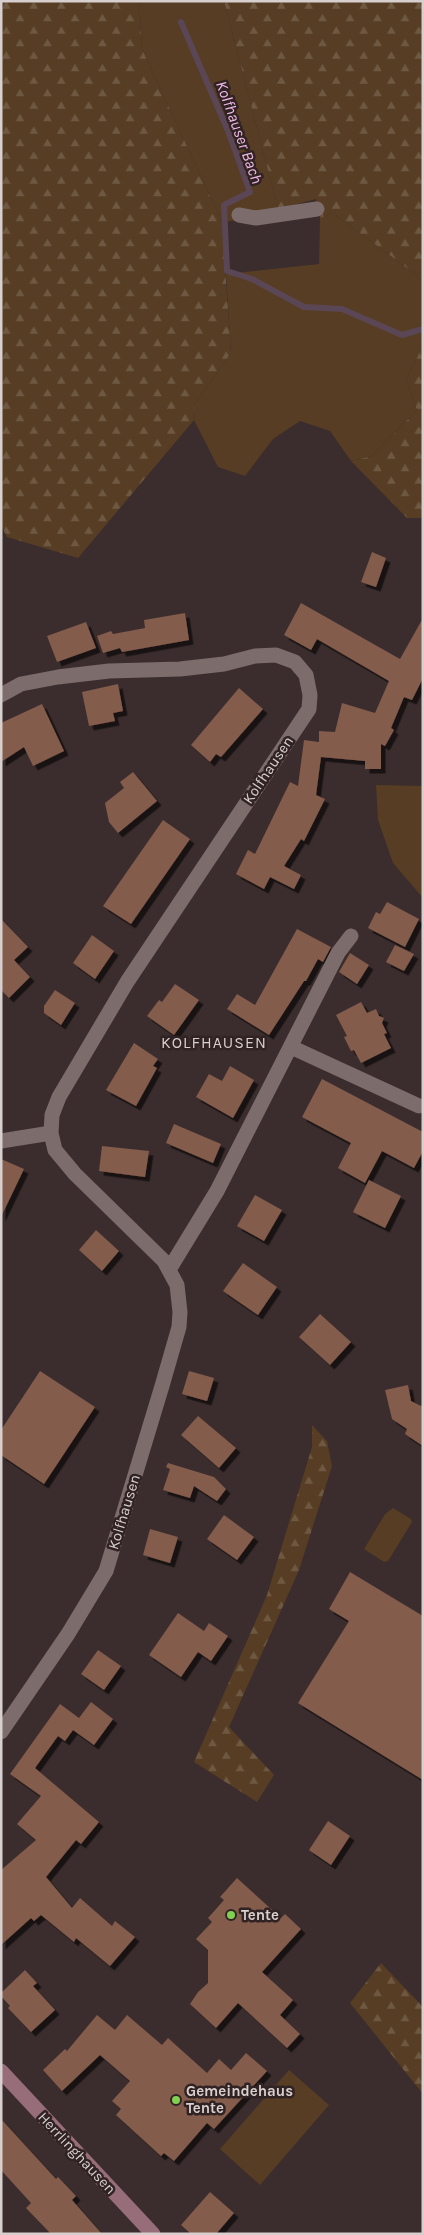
<svg xmlns="http://www.w3.org/2000/svg" width="424" height="2235" font-family="Karla,sans-serif">
<style>
.green{fill:#563d23}
.forest{fill:url(#forest-firs)}
.lines{fill:none;stroke-linecap:round;stroke-linejoin:round}
.stream{stroke:#5b4655;stroke-width:6}
.building{fill:#835b4c;filter:url(#shadow)}
.street{stroke:#7c6c6b;stroke-width:15}
.secondary{stroke:#976d79;stroke-width:15}
.poi-dot{fill:#80d051;stroke:#312323;stroke-width:2}
.labels{text-anchor:middle;stroke-width:5;stroke-linejoin:round;paint-order:stroke}
.street-label{font-size:15px;fill:#d8cfcf;stroke:#312323}
.poi-label{font-size:15px;font-weight:bold;fill:#d8cfcf;stroke:#312323;text-anchor:start}
.water-label{font-size:16px;font-style:italic;fill:#efb8e6;stroke:#312323}
.neighbourhood-label{font-size:16px;letter-spacing:1px;fill:#d8cfcf;stroke:#312323}
</style>
<defs>
<pattern id="forest-firs" width="22" height="20" patternUnits="userSpaceOnUse" patternTransform="scale(1.25)"><rect width="22" height="20" fill="#563d23"/><path d="M5 1l3.5 6h-7zM16 11l3.5 6h-7z" fill="#6e5842"/></pattern>
<filter id="shadow"><feDropShadow dx="4.5" dy="4.5" stdDeviation="0" flood-color="#0009"/></filter>
</defs>
<rect width="100%" height="100%" fill="#3b2d2d"/>
<path class="green" d="M139,1H224L278,209L239,220L222,222L142,49Z
M333,213L423,280V345L406,380L417,410L372,456L351,461L330,431L300,421L273,439L245,476L218,467L194,420L196,402L231,353L226,274L319,264L320,218Z
M376,785L423,786V898L393,863L378,820Z
M393,1508L411,1519L412,1522L388,1561L384,1562L364,1549L385,1514Z
M289,2070L329,2105L260,2185L220,2149Z"/>
<path class="forest" d="M1,1H139L142,49L222,222L231,353L196,402L194,420L78,558L7,537L1,525Z
M224,1H423V280L333,213L320,218L316,199L278,209Z
M423,345V518H407L351,461L372,456L417,410L406,380Z
M312,1425L327,1441L332,1466L299,1570L229,1727L274,1775L257,1802L194,1762L267,1595L312,1447Z
M381,1963L423,2007V2094L350,2003Z"/>
<g class="lines">
<path class="stream" d="M181,22L228,131L250,192L224,205L227,271L252,279L304,307L342,309L402,335L423,329"/>
</g>
<path class="building" d="M372,552L386,558L376,587L361,582Z
M301,603L400,659L423,618V678L412,700L404,697L391,728L394,730L385,746L381,744V769H365V761L321,757L316,795L325,799L304,841L301,839L284,866L301,875L294,889L270,877L264,889L236,874L248,850L255,854L290,782L298,786L304,740L319,742V731L335,732L342,703L375,713L389,681L317,639L311,650L284,635Z
M185,613L189,640L122,652L120,648L103,653L97,636L111,631L113,634L145,628L144,620Z
M86,622L96,648L57,662L47,636Z
M118,684L123,711L113,713L115,721L89,726L82,692Z
M239,688L263,709L221,757L216,754L210,762L191,745Z
M42,704L64,751L33,766L24,747L1,762V723Z
M133,772L157,801L118,833L109,822L105,803L124,788L120,782Z
M163,820L190,839L131,924L103,906Z
M387,902L419,919L405,947L368,928L376,912L380,914Z
M1,919L28,947L14,960L30,977L9,998L1,990Z
M297,929L331,947L323,962L318,959L306,981H304L269,1035L227,1009L237,994L255,1005Z
M92,935L114,951L95,979L73,963Z
M395,945L414,954L404,971L386,962Z
M350,953L369,965L357,984L339,972Z
M175,984L199,1000L174,1035L147,1016L159,1000L162,1002Z
M55,990L75,1003L61,1025L44,1013V1006Z
M361,1002L367,1013L376,1009L379,1016L384,1018L382,1023L387,1033L384,1034L391,1048L361,1063L354,1050L351,1051L344,1037L347,1036L336,1015Z
M134,1043L158,1059L153,1066L157,1068L136,1106L106,1090Z
M230,1066L254,1080L233,1118L196,1097L209,1074L222,1081Z
M322,1079L423,1132V1151L414,1168L382,1151L365,1183L338,1168L351,1143L302,1117Z
M174,1124L221,1144L213,1163L166,1143Z
M102,1146L149,1151L145,1177L99,1171Z
M1,1159L24,1169L1,1217Z
M369,1180L401,1196L385,1228L353,1212Z
M255,1195L282,1210L264,1241L237,1226Z
M96,1230L119,1251L102,1271L79,1250Z
M243,1263L277,1287L258,1315L223,1291Z
M320,1314L351,1342L330,1365L299,1337Z
M40,1371L95,1407L44,1484L1,1455V1430Z
M189,1371L214,1378L207,1401L182,1394Z
M408,1385L411,1401L421,1406L423,1403V1446L405,1434L407,1429L392,1419L385,1390Z
M198,1416L236,1448L219,1468L181,1435Z
M168,1463L214,1477L226,1489L217,1501L194,1486L190,1498L163,1490L170,1469L166,1467Z
M224,1515L254,1537L237,1560L207,1539Z
M150,1529L178,1537L170,1563L143,1555Z
M350,1572L423,1616V1780L298,1703L349,1621L329,1609Z
M178,1613L204,1631L209,1623L228,1636L211,1661L198,1652L181,1677L149,1655Z
M98,1650L121,1666L104,1690L81,1674Z
M91,1702L113,1719L94,1745L73,1730L65,1741L58,1736L35,1768L99,1822L81,1844L76,1840L46,1877L72,1908L80,1898L112,1926L115,1921L135,1937L110,1966L76,1938L74,1942L41,1915L34,1921L31,1918L1,1945V1870L36,1840L17,1824L41,1796L10,1774L60,1704L79,1718Z
M328,1821L350,1836L331,1865L309,1850Z
M237,1878L281,1918L285,1914L301,1929L262,1972L293,2000L280,2015L300,2034L287,2048L238,2003L216,2028L190,2004L198,1992L208,1983V1950L196,1939L212,1922L208,1918L224,1900L220,1897Z
M25,1970L37,1983L33,1986L55,2010L31,2032L8,2008L10,2006L1,1996V1993Z
M97,2015L115,2030L127,2015L162,2045L168,2038L207,2073L219,2059L231,2070L246,2053L267,2071L214,2129L207,2123L174,2161L164,2153L161,2156L116,2115L121,2109L112,2101L130,2081L100,2055L62,2091L43,2070L65,2049L67,2051Z
M1,2119L56,2179L58,2177L76,2196L72,2200L102,2234H51L26,2208L31,2203L1,2170Z
M210,2192L234,2213L216,2234H191L181,2225Z"/>
<g class="lines">
<path class="street" d="M239,215L256,218L317,209
M1,695L21,684L58,677L109,671L180,669L224,664L255,656L276,655L295,662L306,675L310,695L309,709L127,982L59,1097L52,1115L51,1133L55,1150L75,1174L164,1261L177,1285L180,1312L179,1327L162,1386L106,1571L68,1634L1,1732
M291,1047L419,1106
M1,1141L51,1133
M170,1268L217,1191L338,953L351,936"/>
<path class="secondary" d="M1,2071L153,2234"/>
</g>
<g class="poi-dot">
<circle cx="231" cy="1915" r="5"/>
<circle cx="176" cy="2100" r="5"/>
</g>
<g class="labels">
<g class="street-label">
<text transform="translate(268 770) rotate(-56)" y="5">Kolfhausen</text>
<text transform="translate(124 1512) rotate(-73)" y="5">Kolfhausen</text>
<text transform="translate(77 2153) rotate(47)" y="5">Herrlinghausen</text>
</g>
<g class="poi-label">
<text x="241" y="1920">Tente</text>
<text x="186" y="2096">Gemeindehaus<tspan x="186" dy="17">Tente</tspan></text>
</g>
<g class="water-label">
<text transform="translate(240 132) rotate(70)" y="6">Kolfhauser Bach</text>
</g>
<g class="neighbourhood-label">
<text x="214" y="1048">KOLFHAUSEN</text>
</g>
</g>
<rect width="424" height="2235" fill="none" stroke="#d8cfcf" stroke-width="5"/>
</svg>
